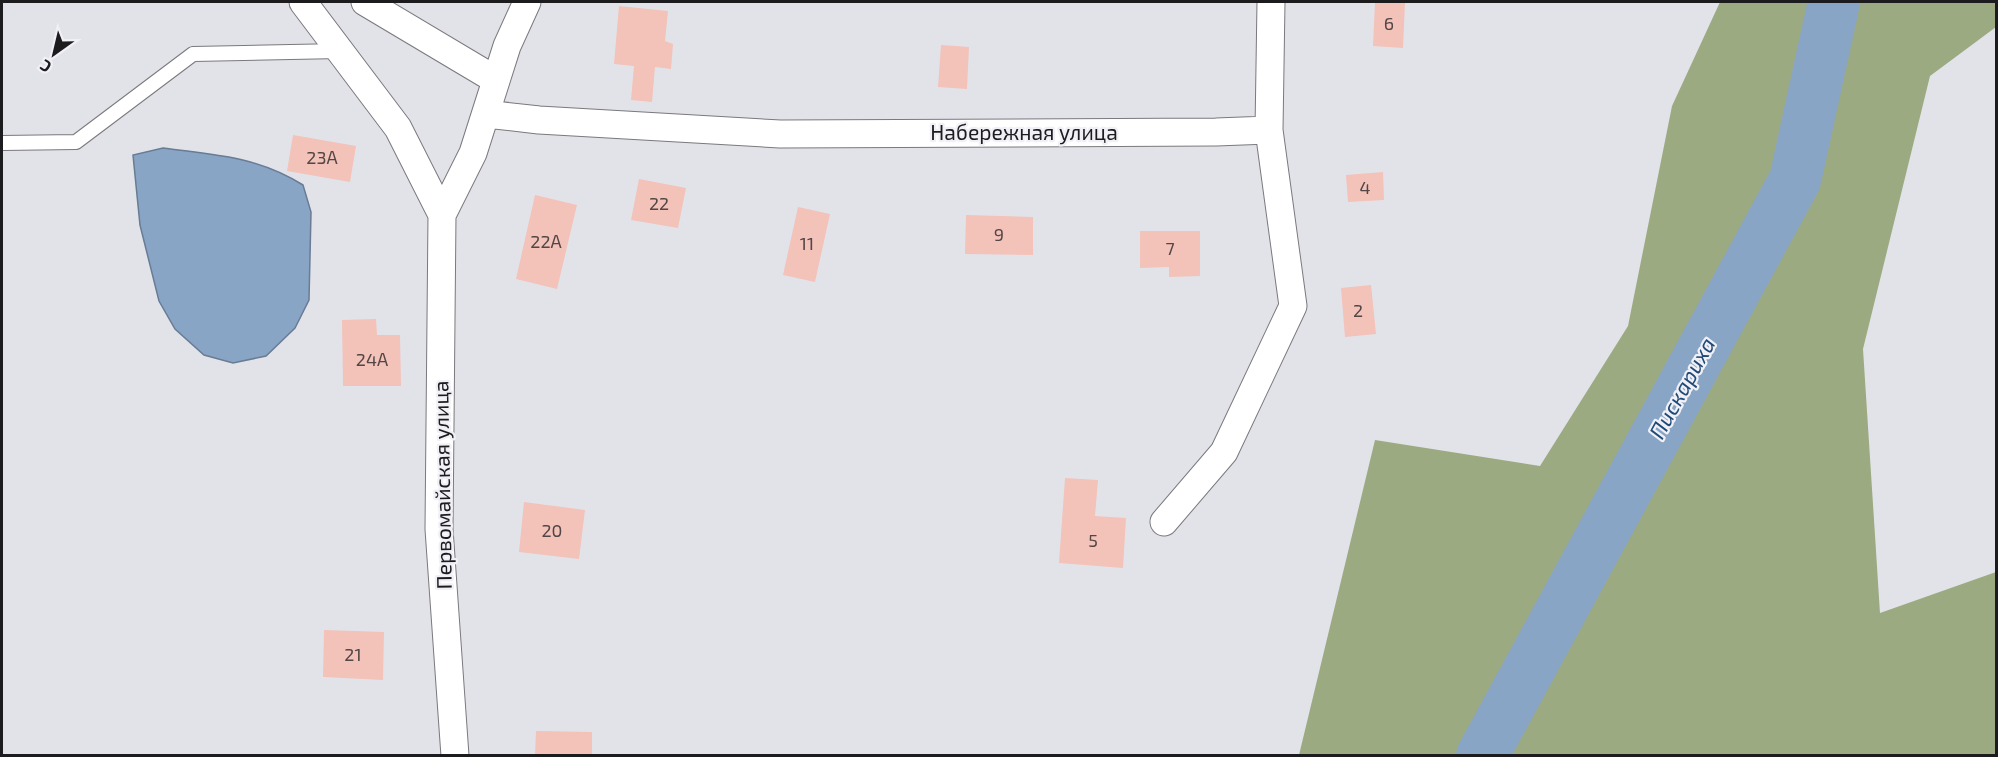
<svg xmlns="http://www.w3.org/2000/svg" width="1998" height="757" font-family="'Exo 2',sans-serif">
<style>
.forest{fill:#9caa82}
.water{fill:#89a5c6;stroke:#687c94;stroke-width:1.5}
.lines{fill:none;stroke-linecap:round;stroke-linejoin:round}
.river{stroke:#89a5c6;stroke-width:52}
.building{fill:#f3c2b9}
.service-casing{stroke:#79797e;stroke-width:16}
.minor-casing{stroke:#79797e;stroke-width:29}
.service{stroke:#fff;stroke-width:14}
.minor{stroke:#fff;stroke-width:27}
.labels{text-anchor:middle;stroke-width:4.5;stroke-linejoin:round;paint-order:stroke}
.number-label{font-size:18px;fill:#524646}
.street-label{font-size:21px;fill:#1c1c1f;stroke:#f0f0f6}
.water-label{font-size:22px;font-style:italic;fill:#204a76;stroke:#f0f0f6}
</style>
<rect width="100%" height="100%" fill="#e2e3e9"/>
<path class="forest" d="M1720,2H1996V27L1930,76L1863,349L1880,613L1996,572V755H1299L1375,440L1540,466L1628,326L1672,106Z"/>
<path class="water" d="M163,148C215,155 256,156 303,185L311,212L309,300L295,328L266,356L233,363L204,355L175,329L159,301L140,225L133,155Z"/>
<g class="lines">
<path class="river" d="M1482,756L1795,180L1834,2"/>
</g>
<path class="building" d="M1375,2H1405L1403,48L1373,46Z
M619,6L668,11L665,41L673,44L671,69L655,67L652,102L631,100L634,66L614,64Z
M941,45L969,47L967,89L938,87Z
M293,135L356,146L350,182L287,171Z
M1383,172L1384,200L1348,202L1346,175Z
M639,179L686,188L678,228L631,220Z
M535,195L577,205L557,289L516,279Z
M798,207L830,214L815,282L783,275Z
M966,215L1033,217V255L965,254Z
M1140,231H1200V276L1169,277V267L1140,268Z
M1371,285L1376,334L1345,337L1341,288Z
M376,319L377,335H400L401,386H343L342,320Z
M1065,478L1098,480L1095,516L1126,518L1123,568L1059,563Z
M524,502L585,510L579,559L519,552Z
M324,630L384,632L383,680L323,677Z
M536,731L592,732V756H535Z"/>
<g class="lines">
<defs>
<path id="service" d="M2,143L76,142L193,54L340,51"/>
<path id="minor" d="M303,2L398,128L442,215L439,529L455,756
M365,2L496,80
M486,114L539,120L780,134L1216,132L1269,130
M442,215L473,153L507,46L527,2
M1164,522L1224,452L1293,306L1269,130L1271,2"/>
</defs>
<use href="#service" class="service-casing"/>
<use href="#minor" class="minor-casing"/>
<use href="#service" class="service"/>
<use href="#minor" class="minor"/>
</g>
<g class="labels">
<g class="number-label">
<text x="1389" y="30">6</text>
<text x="322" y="164">23А</text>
<text x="1365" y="194">4</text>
<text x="659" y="210">22</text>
<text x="999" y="241">9</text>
<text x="546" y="248">22А</text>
<text x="807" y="250">11</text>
<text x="1170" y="255">7</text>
<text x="1358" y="317">2</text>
<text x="372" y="366">24А</text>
<text x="552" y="537">20</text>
<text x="1093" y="547">5</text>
<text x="353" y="661">21</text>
</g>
<g class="street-label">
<text x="1024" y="140">Набережная улица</text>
<text transform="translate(443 485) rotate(-91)" y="7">Первомайская улица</text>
</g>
<g class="water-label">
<text transform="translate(1682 388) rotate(-61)" y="8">Пискариха</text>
</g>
</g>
<rect width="1998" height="757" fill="none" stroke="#1c1c1f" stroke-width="6"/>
<g transform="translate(54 54) rotate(214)" stroke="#f0f0f6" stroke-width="4.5" paint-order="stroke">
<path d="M0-4.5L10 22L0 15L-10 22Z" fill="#1c1c1f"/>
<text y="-9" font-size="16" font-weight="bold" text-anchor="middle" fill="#1c1c1f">С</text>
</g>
</svg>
